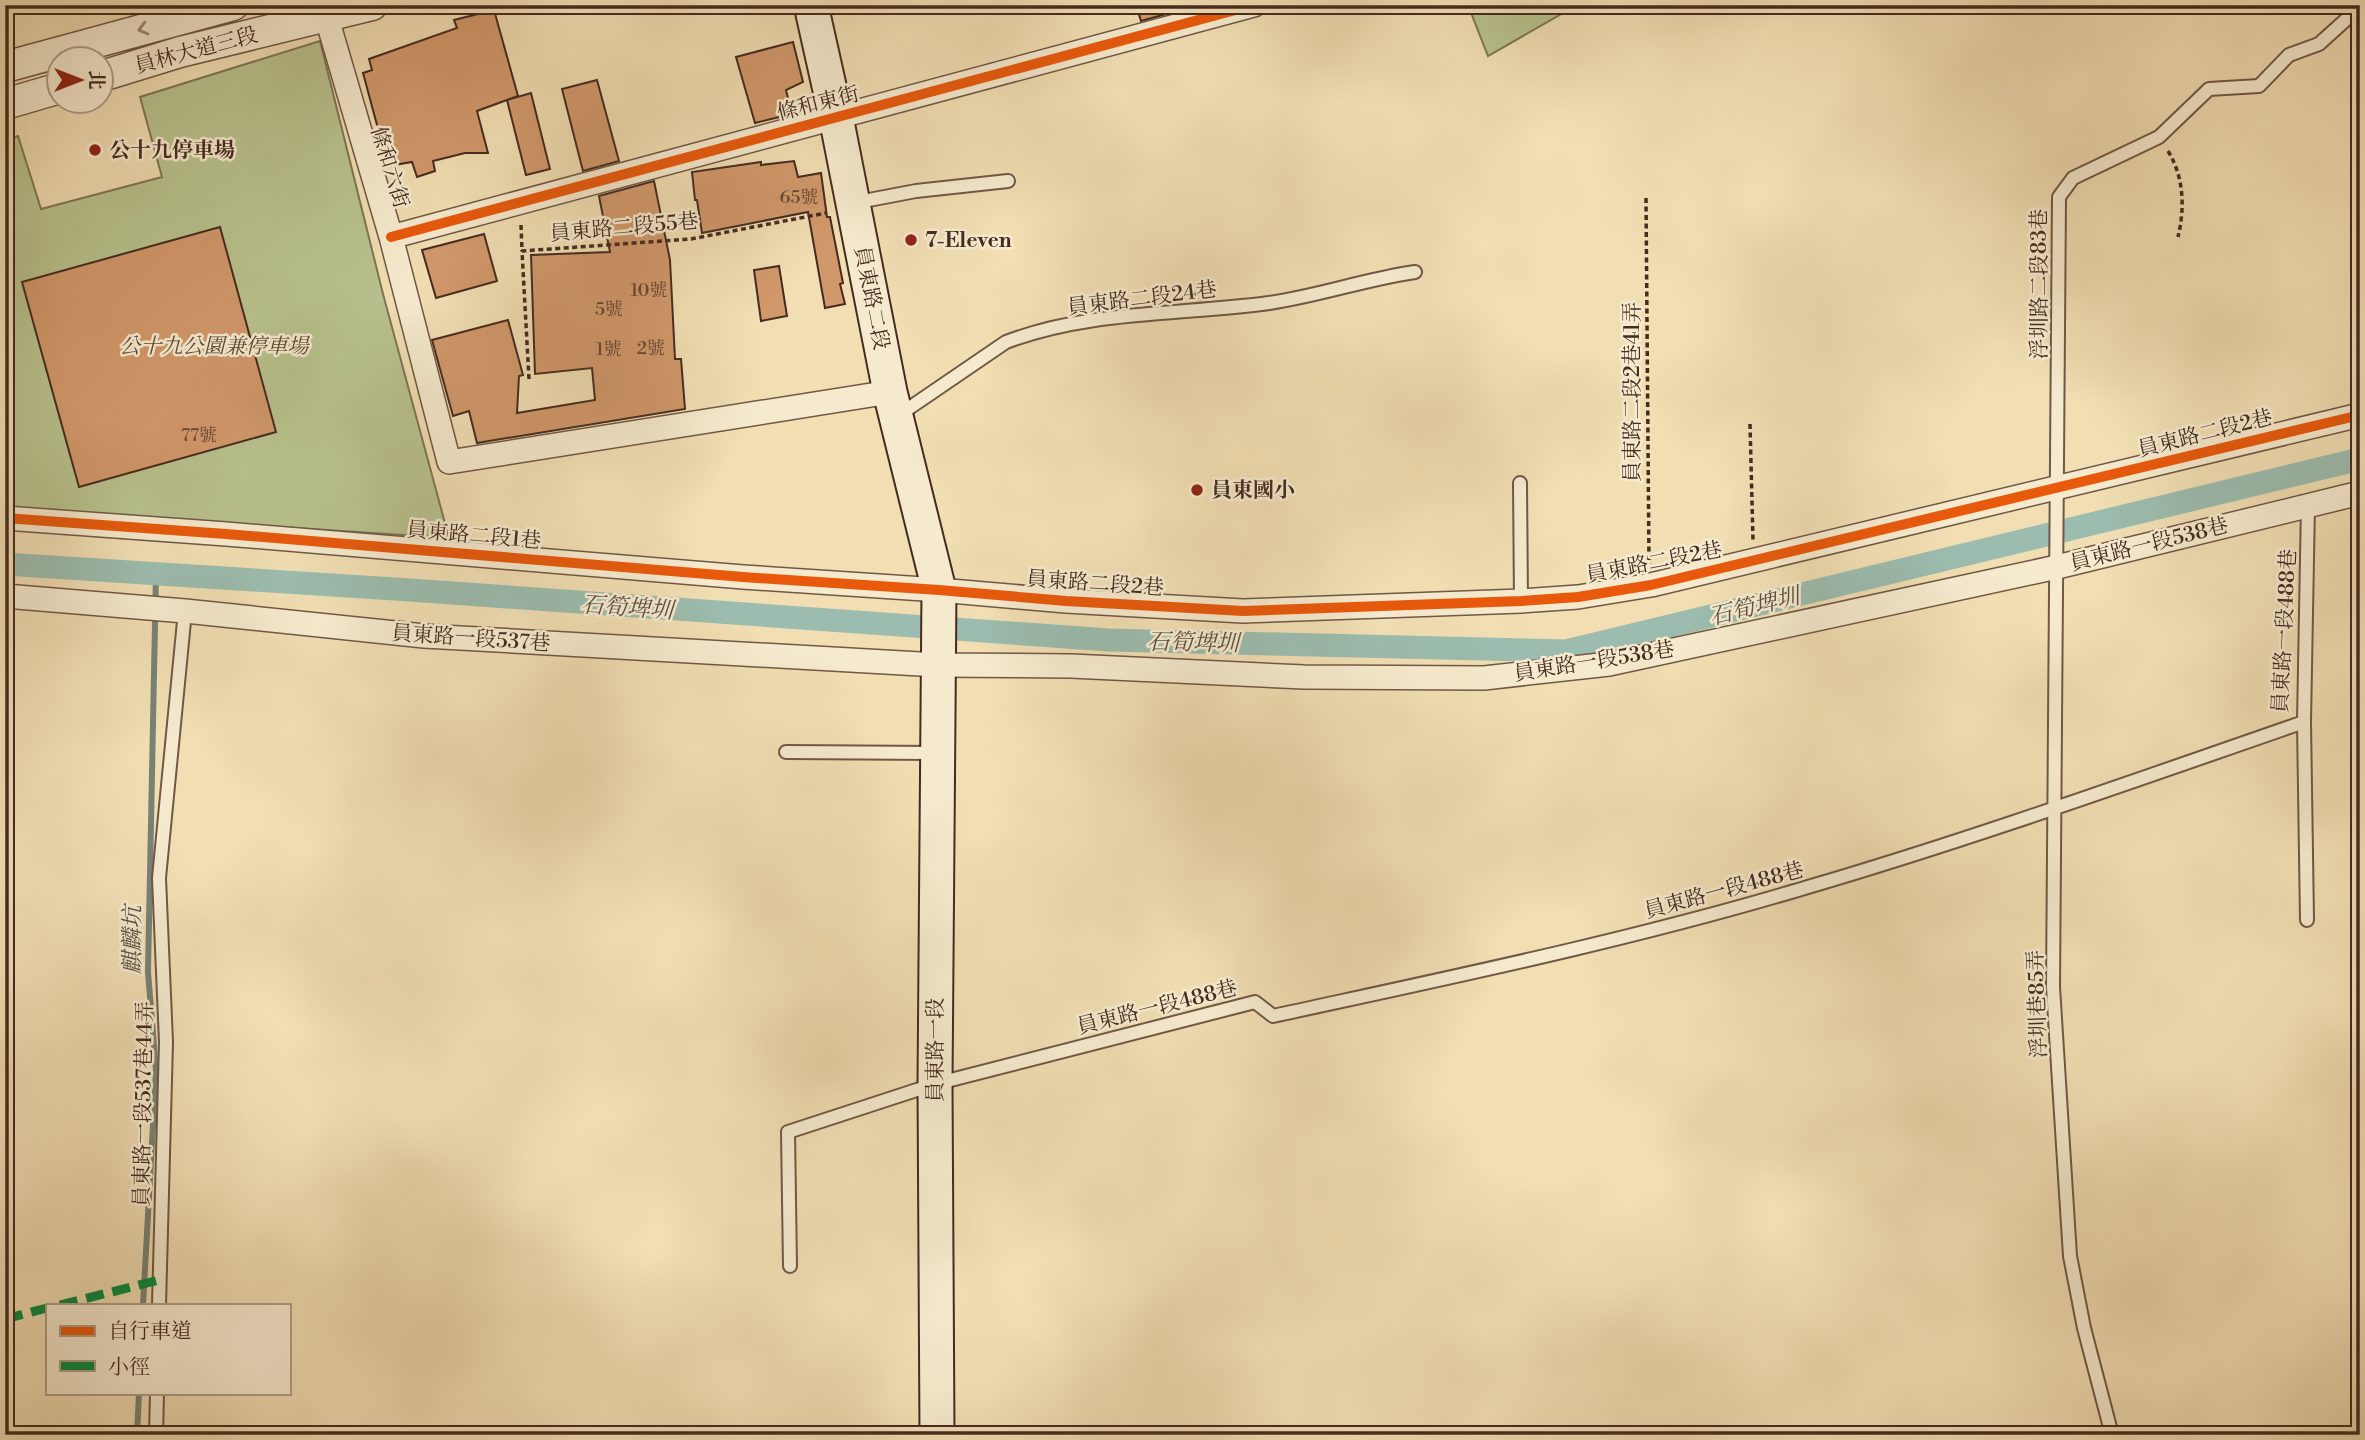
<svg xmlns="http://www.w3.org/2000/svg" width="2365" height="1440" font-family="'Libre Bodoni','Noto Serif TC',serif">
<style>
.green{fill:#b8c28e;stroke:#7e7657;stroke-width:2}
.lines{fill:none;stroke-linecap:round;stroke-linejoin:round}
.stream{stroke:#798275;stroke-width:6}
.canal{stroke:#9bbcae;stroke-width:23}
.building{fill:#d1986b;stroke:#452b20;stroke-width:2}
.service-casing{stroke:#705845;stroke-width:16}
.minor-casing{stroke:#705845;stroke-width:26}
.tertiary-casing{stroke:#705845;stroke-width:33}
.secondary-casing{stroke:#452b20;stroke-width:37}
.path{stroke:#452b20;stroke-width:3.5;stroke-dasharray:5 3.5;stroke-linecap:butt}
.service{stroke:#f6eace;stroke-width:12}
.minor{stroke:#f6eace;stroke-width:23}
.tertiary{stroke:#f6eace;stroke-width:30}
.secondary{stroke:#f6eace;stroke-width:33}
.quiet{stroke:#00873e;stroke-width:9;stroke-dasharray:18 9;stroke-linecap:butt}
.cycleway-casing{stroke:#f6eace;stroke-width:15}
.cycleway{stroke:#e8590c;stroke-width:10}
.oneway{stroke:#9e8a77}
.poi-dot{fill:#8f2418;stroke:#f6eace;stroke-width:2.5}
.labels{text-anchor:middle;stroke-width:5;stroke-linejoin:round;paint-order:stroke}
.number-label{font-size:18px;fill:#684633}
.street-label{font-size:21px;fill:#452b20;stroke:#f6eace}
.poi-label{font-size:21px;font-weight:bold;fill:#452b20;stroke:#f6eace;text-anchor:start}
.park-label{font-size:21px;font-style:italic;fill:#5c4936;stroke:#f6eace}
.water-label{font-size:23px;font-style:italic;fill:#5a4f44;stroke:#f6eace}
</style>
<rect width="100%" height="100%" fill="#f1deb3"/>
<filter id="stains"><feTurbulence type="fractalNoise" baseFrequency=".00286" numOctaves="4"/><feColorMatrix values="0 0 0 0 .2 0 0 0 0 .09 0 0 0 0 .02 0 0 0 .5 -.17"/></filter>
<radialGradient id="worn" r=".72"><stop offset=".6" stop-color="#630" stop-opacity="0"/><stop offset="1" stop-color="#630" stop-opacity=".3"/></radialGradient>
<path class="green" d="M1468,5H1577L1488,56Z
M320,41L383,294L449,538L5,509V140L18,136L41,209L162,177L140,97Z"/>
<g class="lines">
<path class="stream" d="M143,1305L156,1071L148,972L156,574
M137,1435L139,1393"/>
<path class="canal" d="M5,564L410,590L1109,640L1566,651L2360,459"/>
</g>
<path class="building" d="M1136,5H1188V8L1141,21Z
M494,10L518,96L477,111L488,153H465L433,161L435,171L417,177L412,162L388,166L363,73L372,70L369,59L457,28L454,20Z
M793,42L803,82L786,90L792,114L755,123L736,57Z
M597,80L619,161L583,171L562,89Z
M531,93L550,169L526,175L507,100Z
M794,161L798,177L821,173L827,217H830L843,283L840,284L845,304L825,308L808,212L702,233L697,200H695L692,172L761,162V165Z
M654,181L670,260L675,359H681L685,409L477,443L469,411L453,416L432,340L508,320L523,375L519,376L517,413L595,400L592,368L535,374L531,255L610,252L599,196Z
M220,227L276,432L79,487L22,282Z
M484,234L497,281L436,298L422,250Z
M779,266L787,316L761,321L754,270Z"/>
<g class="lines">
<defs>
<path id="service" d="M853,203L916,191L1008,181
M899,415L1006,342C1090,310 1181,315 1269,303C1318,296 1366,279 1415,272
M1520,483L1521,601
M2304,722L2307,920
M786,752L936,753
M790,1266L788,1132L935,1084L1255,1002L1273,1016C1452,977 1632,940 1808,887C1975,838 2139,779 2304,722L2308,505
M159,1305L166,1042L159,878L185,611
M156,1435L157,1393
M2112,1435L2084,1328L2070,1256L2053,987L2059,197L2073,178L2159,137L2209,89L2259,86L2289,55L2319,44L2360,7"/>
<path id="minor" d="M323,5L391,237L449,462L890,392
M391,237L1254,5
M5,518L226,534L743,577L939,590L1066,601L1243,611L1521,601L1578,597L1651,585L2360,415
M5,596L185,611L424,636L938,665L1071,666L1304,677L1484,678L1609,664L2057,567L2360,493"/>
<path id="tertiary" d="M5,67L233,5
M102,76L180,52L372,5
M5,104L60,88"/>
<path id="secondary" d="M811,5L836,117L890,392L939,590L935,1084L937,1435"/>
</defs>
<use href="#service" class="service-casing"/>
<use href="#minor" class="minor-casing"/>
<use href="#tertiary" class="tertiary-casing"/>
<use href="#secondary" class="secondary-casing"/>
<path class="path" d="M2168,151C2184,177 2185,208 2178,237
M1646,198L1649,564
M521,225L522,251
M529,379L522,251L691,239L826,213
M1750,424L1753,540
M640,1433V1435"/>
<use href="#service" class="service"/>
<use href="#minor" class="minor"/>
<use href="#tertiary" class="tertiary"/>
<use href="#secondary" class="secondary"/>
<path class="quiet" d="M60,1305L159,1280
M5,1319L47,1308"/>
<defs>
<path id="cycleway" d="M391,237L1254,5
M5,518L226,534L743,577L939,590L1066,601L1243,611L1521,601L1578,597L1651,585L2360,415"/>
</defs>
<use href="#cycleway" class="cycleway-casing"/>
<use href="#cycleway" class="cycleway"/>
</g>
<defs><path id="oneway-chevron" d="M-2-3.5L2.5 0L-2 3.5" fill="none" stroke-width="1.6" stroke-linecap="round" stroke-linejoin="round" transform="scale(1.75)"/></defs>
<use class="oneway" href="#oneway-chevron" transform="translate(143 29) rotate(165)"/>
<g class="poi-dot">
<circle cx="95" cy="150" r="7"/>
<circle cx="911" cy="240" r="7"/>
<circle cx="1197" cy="490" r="7"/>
</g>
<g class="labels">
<g class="number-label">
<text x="799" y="203">65號</text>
<text x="649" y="296">10號</text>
<text x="609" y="315">5號</text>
<text x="651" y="354">2號</text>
<text x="609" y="355">1號</text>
<text x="199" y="441">77號</text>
</g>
<g class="street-label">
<text transform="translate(196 50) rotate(-15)" y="7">員林大道三段</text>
<text transform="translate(818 103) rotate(-14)" y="7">條和東街</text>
<text transform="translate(390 167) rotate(73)" y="7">條和六街</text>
<text transform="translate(624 227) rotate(-5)" y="7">員東路二段55巷</text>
<text transform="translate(2039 284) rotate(-90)" y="7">浮圳路二段83巷</text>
<text transform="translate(872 298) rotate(79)" y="7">員東路二段</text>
<text transform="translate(1142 298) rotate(-7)" y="7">員東路二段24巷</text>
<text transform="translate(1632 392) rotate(-90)" y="7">員東路二段2巷41弄</text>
<text transform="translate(2205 433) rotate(-14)" y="7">員東路二段2巷</text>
<text transform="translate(474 535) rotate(5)" y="7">員東路二段1巷</text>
<text transform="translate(2149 544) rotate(-14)" y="7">員東路一段538巷</text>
<text transform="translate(1654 562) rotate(-11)" y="7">員東路二段2巷</text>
<text transform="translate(1095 583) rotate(4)" y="7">員東路二段2巷</text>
<text transform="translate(2284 631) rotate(-87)" y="7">員東路一段488巷</text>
<text transform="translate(471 638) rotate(4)" y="7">員東路一段537巷</text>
<text transform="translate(1594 661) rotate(-9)" y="7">員東路一段538巷</text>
<text transform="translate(1724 890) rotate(-15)" y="7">員東路一段488巷</text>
<text transform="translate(2037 1004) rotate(-92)" y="7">浮圳巷85弄</text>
<text transform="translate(1157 1007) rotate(-14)" y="7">員東路一段488巷</text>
<text transform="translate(935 1050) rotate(-90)" y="7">員東路一段</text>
<text transform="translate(143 1104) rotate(-89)" y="7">員東路一段537巷44弄</text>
</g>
<g class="poi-label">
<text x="109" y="157">公十九停車場</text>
<text x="925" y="247">7-Eleven</text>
<text x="1211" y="497">員東國小</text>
</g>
<g class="park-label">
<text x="214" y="353">公十九公園兼停車場</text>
</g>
<g class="water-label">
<text transform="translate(1754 606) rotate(-14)" y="8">石筍埤圳</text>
<text transform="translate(627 607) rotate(4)" y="8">石筍埤圳</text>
<text transform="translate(1193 642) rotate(1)" y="8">石筍埤圳</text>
<text transform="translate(132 940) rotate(-90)" y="8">麒麟坑</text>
</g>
</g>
<rect width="2365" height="1440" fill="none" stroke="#f1deb3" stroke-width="28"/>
<rect x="7" y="7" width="2351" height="1426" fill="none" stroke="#452b20" stroke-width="3.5"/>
<rect x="14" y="14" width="2337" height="1412" fill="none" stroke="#452b20" stroke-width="2"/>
<rect x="46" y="1304" width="245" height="91" fill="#f6eace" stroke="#af9e88" stroke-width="2"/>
<rect x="60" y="1326" width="35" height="10" fill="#e8590c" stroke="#af9e88" stroke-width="2"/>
<text x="108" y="1338" font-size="21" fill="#452b20">自行車道</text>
<rect x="60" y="1361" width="35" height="10" fill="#00873e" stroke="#af9e88" stroke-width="2"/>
<text x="108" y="1374" font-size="21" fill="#452b20">小徑</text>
<g transform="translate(80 80) rotate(90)"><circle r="33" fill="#f6eace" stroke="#af9e88" stroke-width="2"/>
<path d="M0-5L12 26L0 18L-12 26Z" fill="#8f2418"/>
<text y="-10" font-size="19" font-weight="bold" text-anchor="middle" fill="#452b20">北</text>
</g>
<rect width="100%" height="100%" filter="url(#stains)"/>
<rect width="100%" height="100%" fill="url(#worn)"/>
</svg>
